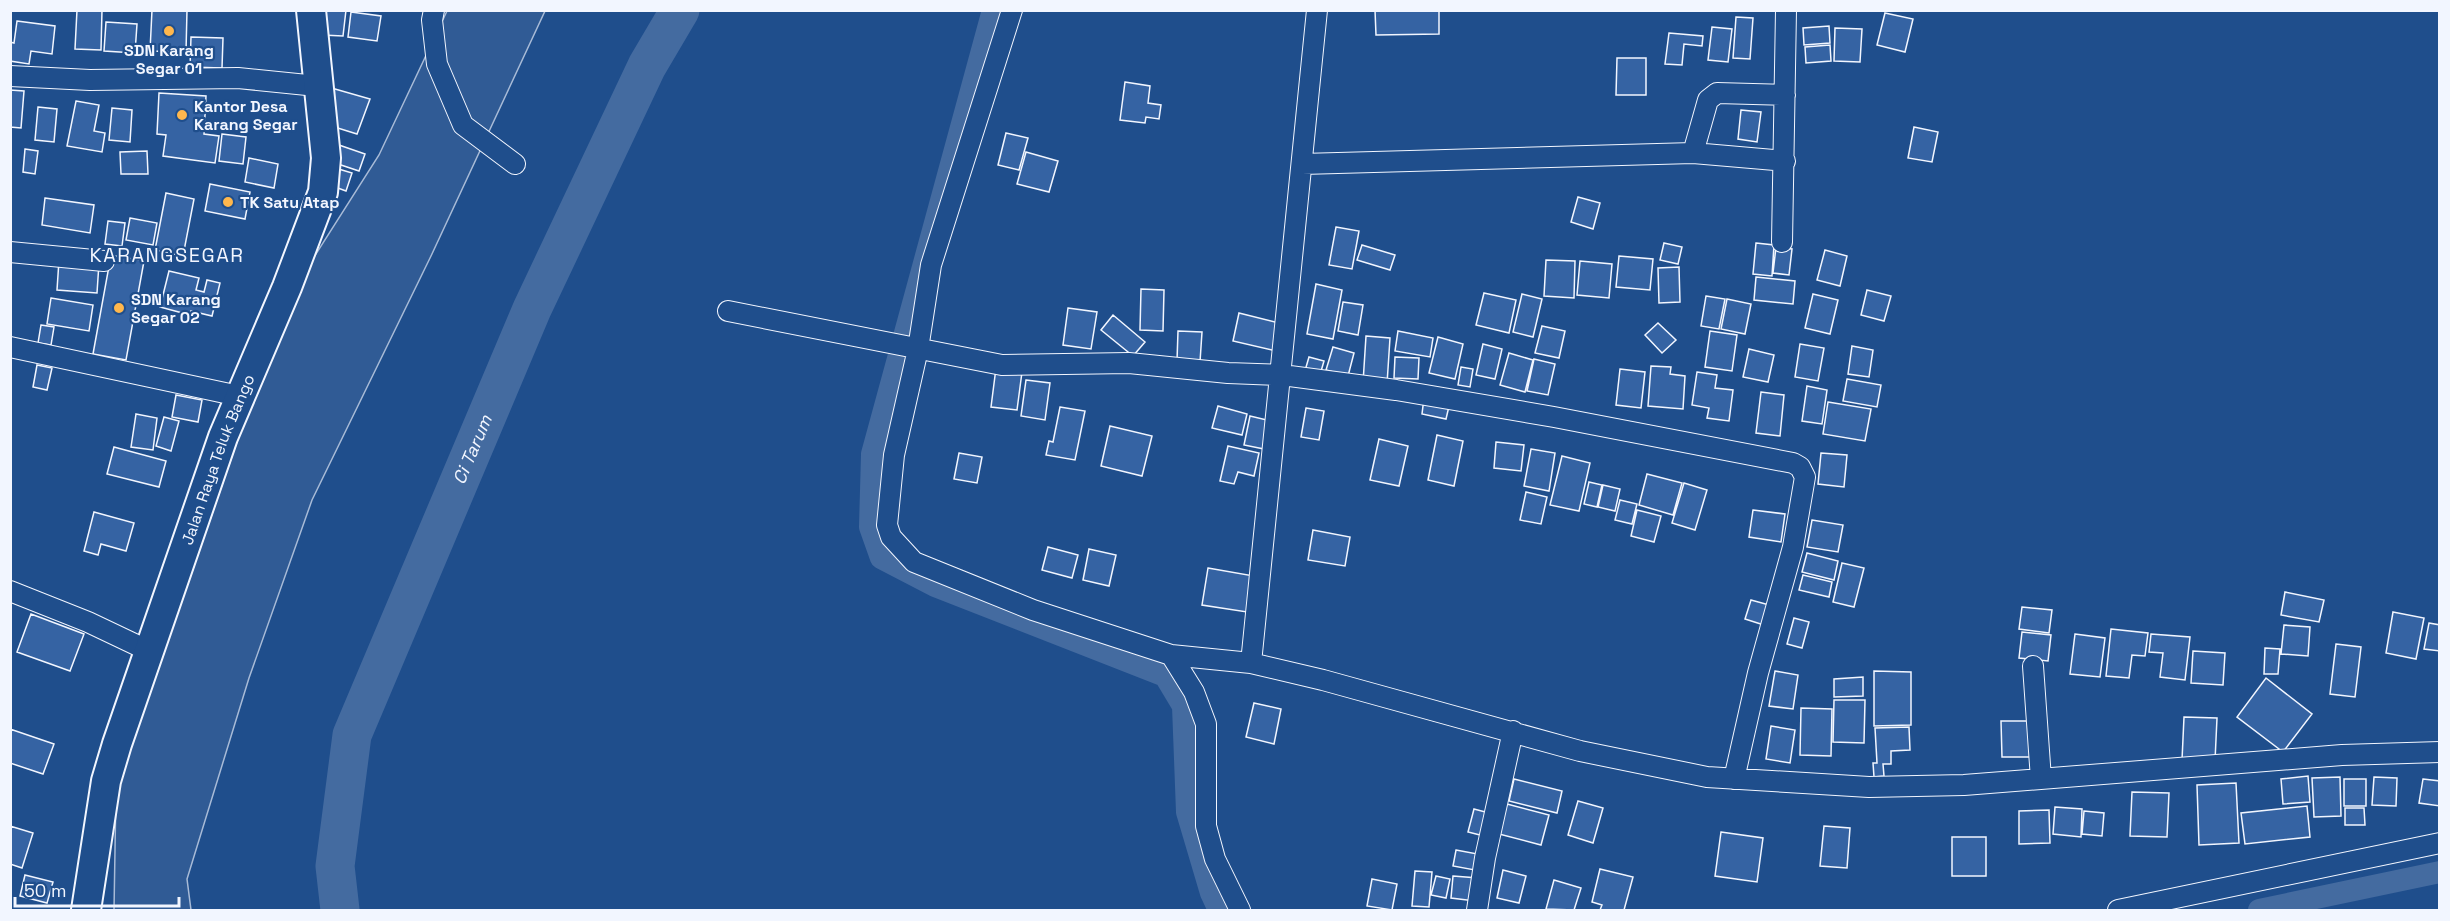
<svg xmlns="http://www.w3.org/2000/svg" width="2450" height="921" font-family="'Space Grotesk',sans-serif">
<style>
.built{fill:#305b95;stroke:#a8bbd7;stroke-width:1.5}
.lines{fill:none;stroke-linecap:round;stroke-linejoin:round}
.canal{stroke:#446ba0;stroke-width:22}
.river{stroke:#446ba0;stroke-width:39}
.building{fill:#3563a3;stroke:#f2f6ff;stroke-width:1.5}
.street-casing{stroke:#f2f6ff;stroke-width:22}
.secondary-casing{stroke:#f2f6ff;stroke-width:32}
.street{stroke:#1f4e8c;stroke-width:20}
.secondary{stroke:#1f4e8c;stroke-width:28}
.poi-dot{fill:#ffb74d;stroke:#1f4e8c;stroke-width:2}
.labels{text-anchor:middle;stroke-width:4.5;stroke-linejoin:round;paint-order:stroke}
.poi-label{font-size:16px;font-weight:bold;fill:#f2f6ff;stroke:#1f4e8c;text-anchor:start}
.street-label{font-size:16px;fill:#f2f6ff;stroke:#1f4e8c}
.water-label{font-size:18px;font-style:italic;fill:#f2f6ff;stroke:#1f4e8c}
.quarter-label{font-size:20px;letter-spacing:1.5px;fill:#f2f6ff;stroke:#1f4e8c}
</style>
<rect width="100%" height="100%" fill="#1f4e8c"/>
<path class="built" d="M447,11H545L431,256L312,500L249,678L187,879L191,910H114L116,790L286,301L379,155Z"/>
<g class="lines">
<path class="canal" d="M993,10L872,454L870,527L881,558L935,586L1165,676L1183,706L1187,812L1211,893L1219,910
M2259,910L2440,872"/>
<path class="river" id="s1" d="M340,910L335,866L352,735L532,309L647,66L680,10"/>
</g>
<path class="building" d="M77,10H102L101,50L75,49Z
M152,10H187L186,52L150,51Z
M324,10H346L343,36L322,35Z
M1375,10H1439V34L1376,35Z
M351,12L381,16L377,41L348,37Z
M1885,13L1913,19L1905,52L1877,45Z
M1736,17L1753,18L1750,59L1733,58Z
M17,21L55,26L52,54L31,51L29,64L10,61V42L14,43Z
M106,22L137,24L135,53L104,51Z
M1829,26L1830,43L1804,45L1803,28Z
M1712,27L1732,29L1728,62L1708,60Z
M1835,28L1862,29L1860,62L1834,61Z
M1669,33L1703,36L1702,46L1684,44L1682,65L1665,64Z
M191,37L223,38L222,68L190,67Z
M1830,45L1831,61L1806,63L1805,47Z
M1617,58H1646V95H1616Z
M1125,82L1150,86L1148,103L1161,105L1159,119L1146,117L1145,123L1120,120Z
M328,87L370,99L357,134L328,125Z
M10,90L24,91L21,128L10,127Z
M159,93L206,96L204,134L219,136L215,163L163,156L166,135L157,134Z
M76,101L99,105L94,131L105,133L102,152L67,146Z
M38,107L57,109L54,142L35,140Z
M112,108L132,110L130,142L109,140Z
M1741,110L1761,112L1757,142L1738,139Z
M1914,127L1938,132L1932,162L1908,158Z
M1006,133L1028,138L1019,170L998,165Z
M222,134L246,137L243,164L219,161Z
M339,145L365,154L359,171L332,162Z
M25,149L38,151L35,174L23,172Z
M147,151L148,174H121L120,152Z
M1026,152L1058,161L1049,192L1017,184Z
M249,158L278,164L274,188L245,182Z
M332,167L352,173L346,191L327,184Z
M210,184L250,192L245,219L205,211Z
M166,193L194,199L183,256L155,250Z
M1578,197L1600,203L1593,229L1571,222Z
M45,198L94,205L90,233L42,225Z
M130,218L157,223L153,245L126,240Z
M108,221L125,223L122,246L105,244Z
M1336,227L1359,231L1352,269L1329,265Z
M1664,243L1682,247L1678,264L1660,260Z
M1756,243L1774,245L1772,276L1753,274Z
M1362,245L1395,255L1390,270L1357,260Z
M1776,247L1792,249L1789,275L1773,273Z
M1825,250L1847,256L1840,286L1817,280Z
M111,255L144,261L126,360L93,354Z
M1619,256L1653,259L1650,290L1616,287Z
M59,260L99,263L97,293L57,290Z
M1546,260L1575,261L1574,298L1544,296Z
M1580,261L1612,264L1609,298L1577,295Z
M1679,267L1680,302L1659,303L1658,268Z
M169,271L199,278L196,290L204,292L207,280L220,283L212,316L191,311L190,315L160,307Z
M1756,277L1795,281L1793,304L1754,300Z
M1316,284L1342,290L1333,339L1307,334Z
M1141,289L1164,290L1163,331L1140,330Z
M1867,290L1891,296L1884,321L1861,315Z
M1484,293L1516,300L1509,333L1476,325Z
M1522,294L1542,299L1533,337L1513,332Z
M1813,294L1838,300L1830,334L1805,328Z
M1706,296L1725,299L1719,329L1701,326Z
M51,298L93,305L89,331L47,324Z
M1727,299L1751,304L1745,334L1721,329Z
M1343,302L1363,305L1358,335L1338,331Z
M1068,308L1097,312L1091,349L1063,345Z
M1239,313L1283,324L1276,351L1233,341Z
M1113,315L1145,342L1133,356L1101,330Z
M1658,323L1676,340L1662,353L1645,335Z
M41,325L54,327L51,345L38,343Z
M1542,326L1565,331L1559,358L1535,353Z
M1178,331L1202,332L1200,362L1177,361Z
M1398,331L1433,338L1430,357L1395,351Z
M1710,331L1737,335L1732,371L1705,367Z
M1366,336L1390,338L1387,384L1363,383Z
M1438,337L1463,344L1455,379L1429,373Z
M1483,344L1502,349L1495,379L1476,375Z
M1800,344L1824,348L1818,381L1795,377Z
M1852,346L1873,350L1869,377L1848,374Z
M1333,347L1354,353L1348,376L1326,370Z
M1749,349L1774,355L1768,382L1743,377Z
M1509,353L1533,360L1525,392L1500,385Z
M1309,357L1324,361L1319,378L1304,374Z
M1395,357L1419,358L1418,379L1394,378Z
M1534,359L1555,364L1548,395L1527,391Z
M37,365L52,368L47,390L33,387Z
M1651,366L1671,367L1670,374L1685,376L1683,409L1648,406Z
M1461,367L1473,369L1470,387L1458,385Z
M996,368L1022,372L1017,410L991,407Z
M1620,369L1645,372L1641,408L1616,405Z
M1697,372L1717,375L1715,388L1733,390L1729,421L1707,418L1709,408L1692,405Z
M1847,379L1881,385L1877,407L1843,401Z
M1026,380L1050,383L1045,420L1021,416Z
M1807,386L1827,390L1822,424L1802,421Z
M1761,392L1784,395L1780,436L1756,433Z
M176,395L202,400L198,422L172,417Z
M1424,398L1450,402L1446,419L1422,414Z
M1828,402L1871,409L1865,441L1823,434Z
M1218,406L1247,414L1242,435L1212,428Z
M1060,407L1085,411L1075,460L1046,455L1049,441L1053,442Z
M1306,408L1324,411L1319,440L1301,437Z
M136,414L157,418L153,450L131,447Z
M1250,416L1275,422L1269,450L1244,445Z
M164,417L179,421L171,451L156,446Z
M1110,426L1152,436L1142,476L1101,466Z
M1437,435L1463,441L1454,486L1428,480Z
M1379,439L1408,446L1399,486L1370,480Z
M1496,442L1524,445L1521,471L1494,468Z
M1228,446L1259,453L1254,476L1238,472L1234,484L1220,481Z
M114,447L166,461L159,487L107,474Z
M1531,449L1555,453L1549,491L1524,486Z
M959,453L982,457L977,483L954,479Z
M1821,453L1847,455L1844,487L1818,484Z
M1562,456L1590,463L1579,511L1550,505Z
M1647,474L1682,483L1673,515L1639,505Z
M1589,482L1602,485L1597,507L1584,504Z
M1684,483L1707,490L1695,530L1672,523Z
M1603,485L1620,489L1615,511L1598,507Z
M1526,492L1547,497L1541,524L1520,520Z
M1620,500L1637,504L1632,524L1615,520Z
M1637,510L1661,516L1654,542L1631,536Z
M1753,510L1785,514L1781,542L1749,537Z
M94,512L134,523L126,551L101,544L98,555L84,551Z
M1812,520L1843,525L1838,552L1807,547Z
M1313,530L1350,537L1345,566L1308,560Z
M1048,547L1078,555L1072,578L1042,570Z
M1089,549L1116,555L1109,586L1083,580Z
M1807,553L1838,561L1834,580L1802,572Z
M1842,563L1864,568L1854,607L1833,602Z
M1208,568L1254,576L1247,612L1202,605Z
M1803,575L1832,582L1829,597L1799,590Z
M2285,592L2324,600L2319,622L2281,615Z
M1751,600L1773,606L1767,626L1745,619Z
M2022,607L2052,610L2049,633L2019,629Z
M2393,612L2424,618L2416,659L2386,653Z
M31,614L84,634L70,671L17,652Z
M1794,618L1809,622L1802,648L1787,644Z
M2429,623L2440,625V651L2424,649Z
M2284,625L2310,627L2308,656L2281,654Z
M2111,629L2148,633L2145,656L2132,655L2129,678L2106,676Z
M2022,632L2051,635L2048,661L2019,658Z
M2075,634L2105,638L2100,677L2070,674Z
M2151,634L2190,637L2185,680L2160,677L2163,653L2149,652Z
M2336,644L2361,647L2355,697L2330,694Z
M2265,648L2280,649L2278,674H2264Z
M2193,651L2225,653L2223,685L2191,683Z
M1775,671L1798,675L1793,709L1769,706Z
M1874,671L1911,672V725L1874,726Z
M1863,677V696L1834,697V679Z
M2266,678L2312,714L2283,752L2237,717Z
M1834,700H1865L1864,743L1833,742Z
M1254,703L1281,709L1274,744L1246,737Z
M1801,708L1832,709L1831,756L1800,755Z
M2184,717L2217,718L2215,761L2182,760Z
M2001,721H2029L2030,757H2002Z
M1771,726L1795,730L1790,763L1766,759Z
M1909,727L1910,750L1891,751V764H1883L1884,776L1874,777L1873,763H1877L1875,728Z
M10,729L54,744L43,774L10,763Z
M2308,776L2310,802L2283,804L2281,779Z
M2340,777L2341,816L2314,817L2312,778Z
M2374,777L2397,778L2396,806L2372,805Z
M1514,779L1562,791L1557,813L1509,801Z
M2344,779H2366V806H2344Z
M2423,779L2440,781V806L2419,803Z
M2236,783L2239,843L2199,845L2197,785Z
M2132,792L2169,793L2167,837L2130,836Z
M1578,801L1603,808L1593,843L1568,835Z
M1507,804L1549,815L1541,845L1499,834Z
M2307,806L2310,837L2245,844L2241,813Z
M2055,807L2082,809L2081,837L2053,834Z
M2345,808H2364L2365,825H2345Z
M1474,809L1493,814L1488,837L1468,832Z
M2049,810L2050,843L2019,844V811Z
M2084,811L2104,813L2102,836L2082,834Z
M10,826L33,833L22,868L10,864Z
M1824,826L1850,828L1847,868L1820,866Z
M1721,832L1763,838L1757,882L1715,876Z
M1952,837H1986V876H1952Z
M1456,850L1483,855L1480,871L1453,866Z
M1600,869L1633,877L1624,910H1600L1602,905L1592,902Z
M1503,870L1526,876L1519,903L1497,898Z
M1415,871L1432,872L1429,907L1412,906Z
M25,875L53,882L47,903L20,896Z
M1436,876L1450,879L1446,898L1431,895Z
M1453,876L1478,878L1475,901L1451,898Z
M1372,879L1397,884L1392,910L1367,906Z
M1554,880L1581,888L1574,910L1546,909Z"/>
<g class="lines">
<defs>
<path id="street" d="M434,10L432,20L437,64L463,125L515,164
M1012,10L931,265L918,349L894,455L887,525L891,537L914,562L1033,610L1171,655L1251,663L1323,680L1580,751L1707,777L1869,787L1964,785L2342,755L2440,752
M10,76L90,80L238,78L317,86
M1693,153L1708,100L1717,93L1785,95
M1302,164L1693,153L1785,161
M1782,242L1786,10
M10,252L104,261
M728,311L1002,365L1129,363L1228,373L1282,375L1396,390L1554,417L1793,463L1800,467L1805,477L1793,547L1758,673L1734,779
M10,347L239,396
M10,591L88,622L149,651
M1171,655L1194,692L1206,724V826L1215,859L1240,910
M1251,663L1317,10
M2033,666L2041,779
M1477,910L1485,858L1513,731
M2118,910L2440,843"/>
<g id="secondary">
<path id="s2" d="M86,910L106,781L117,744L223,437L287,287L323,192L326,158L311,10"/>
</g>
</defs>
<use href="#street" class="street-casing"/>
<use href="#secondary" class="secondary-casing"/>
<use href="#street" class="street"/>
<use href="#secondary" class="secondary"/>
</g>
<g class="poi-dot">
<circle cx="169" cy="31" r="6"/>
<circle cx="182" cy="115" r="6"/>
<circle cx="228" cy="202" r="6"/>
<circle cx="119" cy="308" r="6"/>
</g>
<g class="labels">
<g class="poi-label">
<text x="169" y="56" text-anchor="middle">SDN Karang<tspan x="169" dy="18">Segar 01</tspan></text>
<text x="194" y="112">Kantor Desa<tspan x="194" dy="18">Karang Segar</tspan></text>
<text x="240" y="208">TK Satu Atap</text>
<text x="131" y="305">SDN Karang<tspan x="131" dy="18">Segar 02</tspan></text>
</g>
<g class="street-label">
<text dy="6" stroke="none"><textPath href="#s2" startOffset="471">Jalan Raya Teluk Bango</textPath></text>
</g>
<g class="water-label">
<text dy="6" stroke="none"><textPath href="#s1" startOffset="486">Ci Tarum</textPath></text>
</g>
<g class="quarter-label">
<text x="167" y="262">KARANGSEGAR</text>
</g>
</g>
<rect width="2450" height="921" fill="none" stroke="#f2f6ff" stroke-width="24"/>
<path d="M15 897v9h164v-9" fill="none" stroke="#f2f6ff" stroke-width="3"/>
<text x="24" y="897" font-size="18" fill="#f2f6ff" stroke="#1f4e8c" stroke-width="4.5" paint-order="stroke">50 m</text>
</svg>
